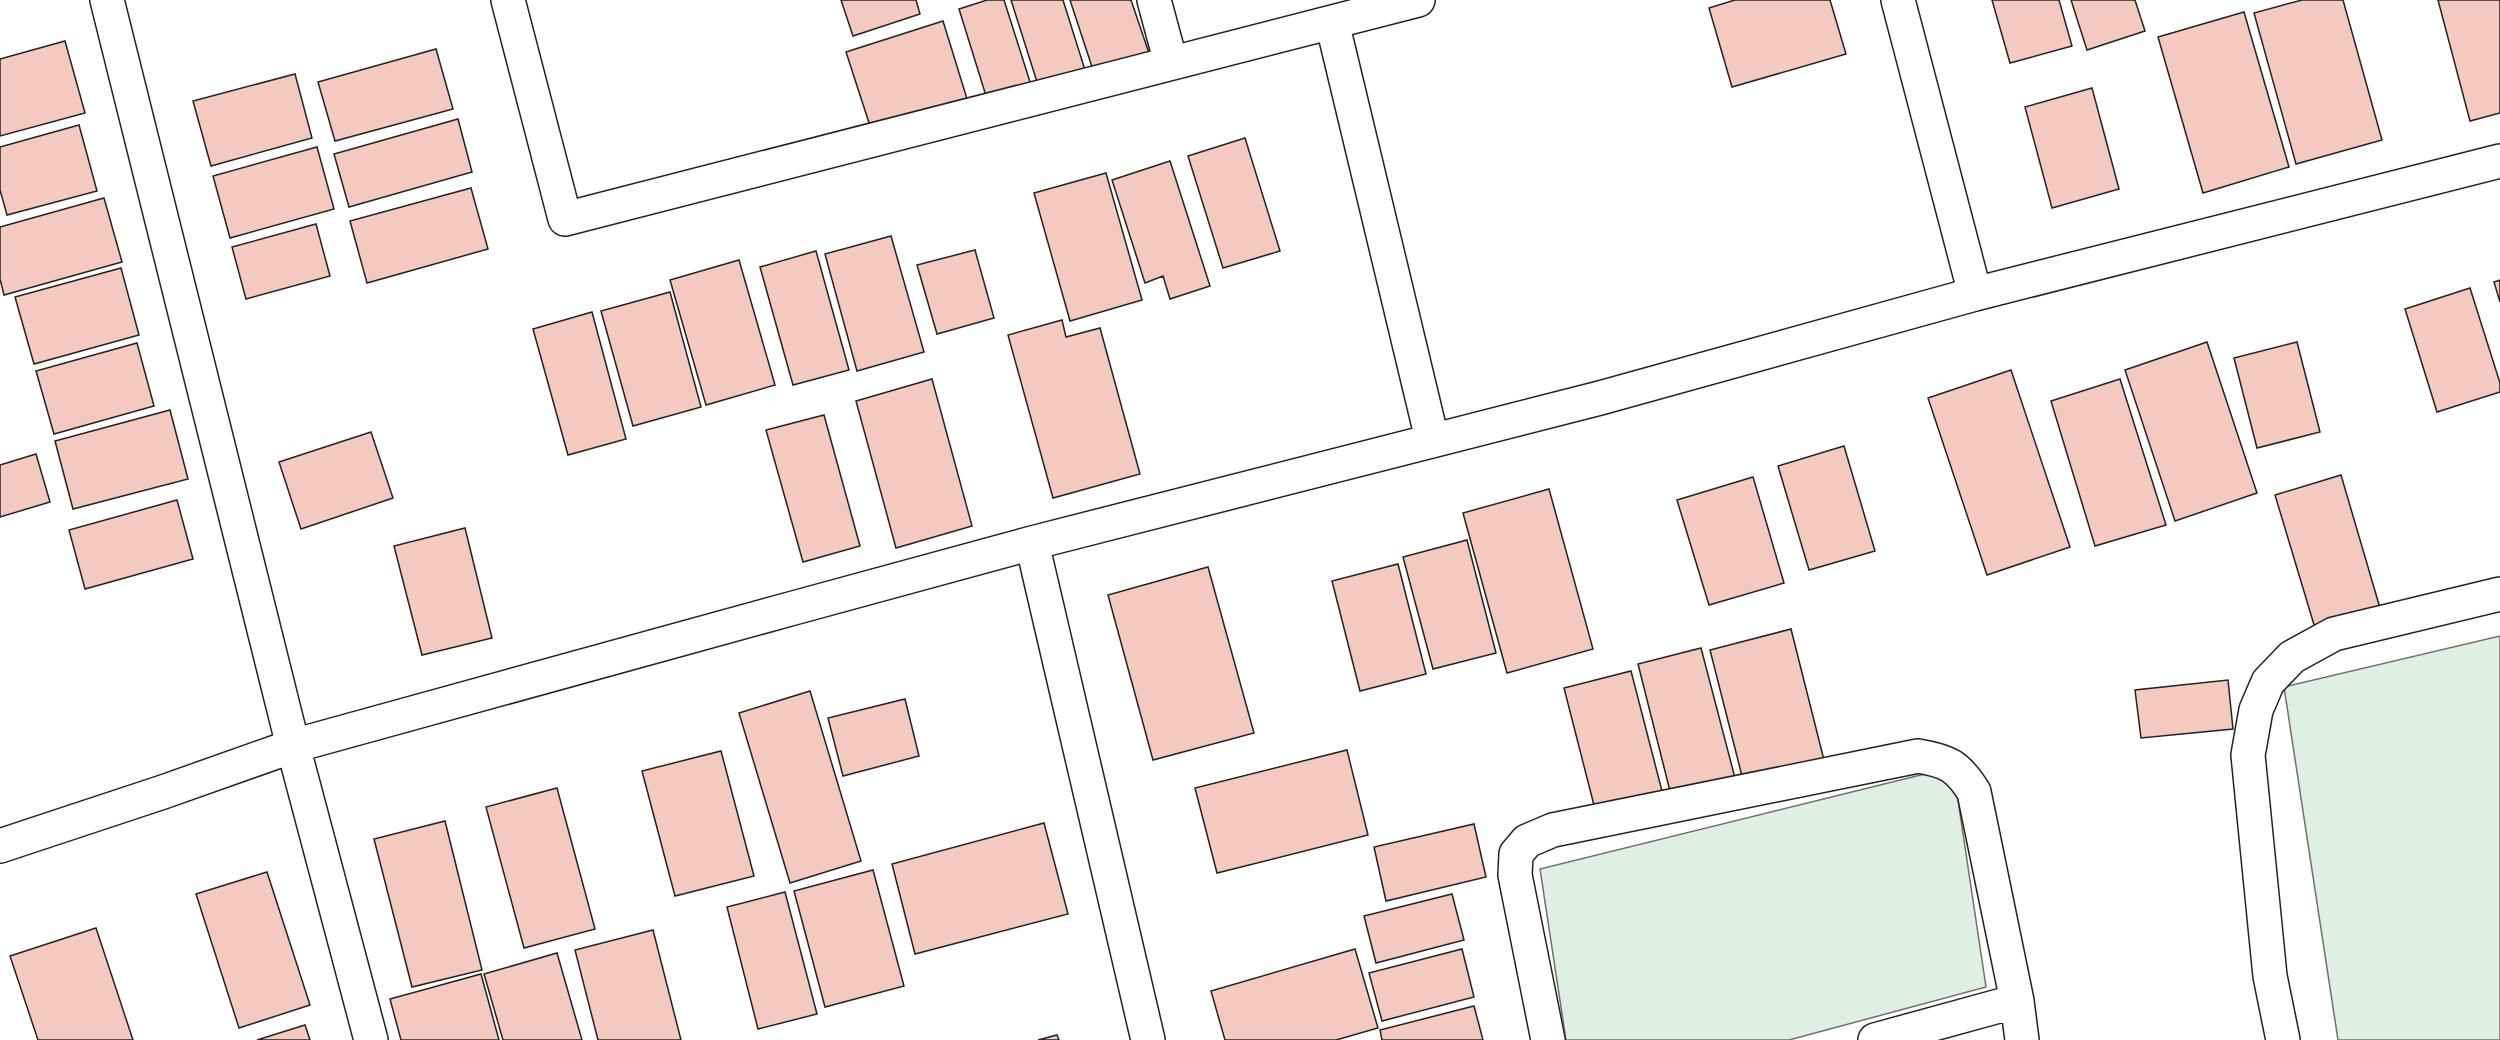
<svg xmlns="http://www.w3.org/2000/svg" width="2500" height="1040" font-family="'PT Sans Narrow',sans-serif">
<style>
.green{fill:#e0efe3;stroke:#6f6f6f;stroke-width:1.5}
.building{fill:#f3c9c0;stroke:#222;stroke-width:1.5}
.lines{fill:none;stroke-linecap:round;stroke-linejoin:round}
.minor-casing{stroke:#222;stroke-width:36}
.minor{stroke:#fff;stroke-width:33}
</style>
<rect width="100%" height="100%" fill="#fff"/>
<path class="green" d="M2500,636V1040H2338L2284,687Z
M1953,767L1986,987L1789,1040H1566L1540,869Z"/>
<path class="building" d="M841,0H916L920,14L853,36Z
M987,0H1004L1031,85L987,99L959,9Z
M1011,0H1063L1085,70L1038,85Z
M1070,0H1131L1150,56L1094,73Z
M1735,0H1830L1846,54L1732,87L1709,8Z
M1992,0H2059L2072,46L2010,63Z
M2071,0H2135L2145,31L2087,50Z
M2302,0H2343L2382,140L2296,164L2254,13Z
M2438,0H2500V113L2470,121Z
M2244,12L2289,167L2203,193L2158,37Z
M943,21L968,102L872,132L846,52Z
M65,41L85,113L0,136V59Z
M436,49L453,109L335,141L318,82Z
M295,74L312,138L211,166L193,101Z
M2092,88L2119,189L2052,208L2025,107Z
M458,119L472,172L349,207L334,154Z
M79,125L97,191L7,215L0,190V147Z
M1245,138L1280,251L1223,268L1188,156Z
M317,147L334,209L230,238L213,176Z
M1170,161L1210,286L1170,299L1163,276L1145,283L1112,180Z
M1106,173L1142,300L1070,321L1034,193Z
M471,188L488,249L367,283L350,221Z
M104,198L122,262L4,295L0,279V227Z
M316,224L330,276L246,299L232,247Z
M891,236L924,352L857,371L825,254Z
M975,250L994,318L937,334L917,265Z
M816,251L849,370L793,385L760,267Z
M739,260L775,385L706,405L670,280Z
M121,268L139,335L34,364L15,297Z
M2500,280V302L2494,282Z
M2470,288L2500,383V392L2437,412L2405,309Z
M670,292L701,407L633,426L601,311Z
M592,312L626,439L568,455L533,329Z
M1062,320L1066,337L1100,328L1140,474L1053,498L1008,335Z
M2207,342L2257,493L2175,521L2125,370Z
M2297,342L2320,432L2257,448L2234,358Z
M137,343L154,406L54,434L36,371Z
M2011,370L2070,547L1987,575L1928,398Z
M932,379L972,526L896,548L856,401Z
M2120,379L2166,525L2095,546L2051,401Z
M170,410L188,479L73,509L55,441Z
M824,415L860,546L803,562L766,430Z
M371,432L393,498L301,529L279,462Z
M1844,446L1875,551L1809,570L1778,466Z
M36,454L50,502L0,517V465Z
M2341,475L2380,608L2315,628L2275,495Z
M1753,477L1784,583L1709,605L1677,500Z
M1549,489L1593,649L1507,673L1463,513Z
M177,500L193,559L85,589L69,530Z
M465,528L492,638L422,655L394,546Z
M1467,540L1496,653L1433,669L1403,557Z
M1398,564L1426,674L1360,691L1332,581Z
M1208,567L1254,733L1153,760L1108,595Z
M1791,629L1824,760L1743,780L1710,650Z
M1701,648L1735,778L1671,795L1638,664Z
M1631,671L1663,795L1596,813L1564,688Z
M2228,680L2233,729L2141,738L2135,690Z
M810,691L861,861L790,883L739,713Z
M905,699L919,756L843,776L828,718Z
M1347,750L1368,835L1217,873L1195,788Z
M721,751L754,876L675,896L642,771Z
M557,788L595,929L524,948L486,807Z
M445,821L482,970L412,987L374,839Z
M1044,823L1068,914L915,954L892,864Z
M1474,824L1486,877L1386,901L1374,847Z
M873,870L904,986L825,1007L794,891Z
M267,872L310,1005L239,1028L196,894Z
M785,892L817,1014L758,1029L727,907Z
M1452,894L1464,940L1376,963L1364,916Z
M96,928L133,1040H38L10,956Z
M653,930L681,1040H598L575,950Z
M1355,949L1378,1028L1336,1040H1225L1211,991Z
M1462,949L1474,997L1382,1021L1369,973Z
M557,953L582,1040H503L484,974Z
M481,974L499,1040H401L390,999Z
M1474,1006L1483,1040H1382L1380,1030Z
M305,1025L310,1040H257Z
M1057,1035L1059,1040H1038Z"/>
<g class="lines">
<defs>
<path id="minor" d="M107,0L293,746L371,1040
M508,0L565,219L1418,0
M1154,0L1171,63
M1898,0L1975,294
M1332,22L1432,439
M1032,543L1148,1040
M0,846L163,792L293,746L790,609L1032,543L1600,398L1975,294L2500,161
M1548,1040L1515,875L1516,854L1527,841L1553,830L1918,756C1948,761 1958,766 1974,792L2017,1001L2022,1040
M1875,1040L2017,1001
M2283,1040L2270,976L2248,755L2256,710L2268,682L2292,657L2334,634L2500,594"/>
</defs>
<use href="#minor" class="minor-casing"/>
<use href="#minor" class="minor"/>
</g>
</svg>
